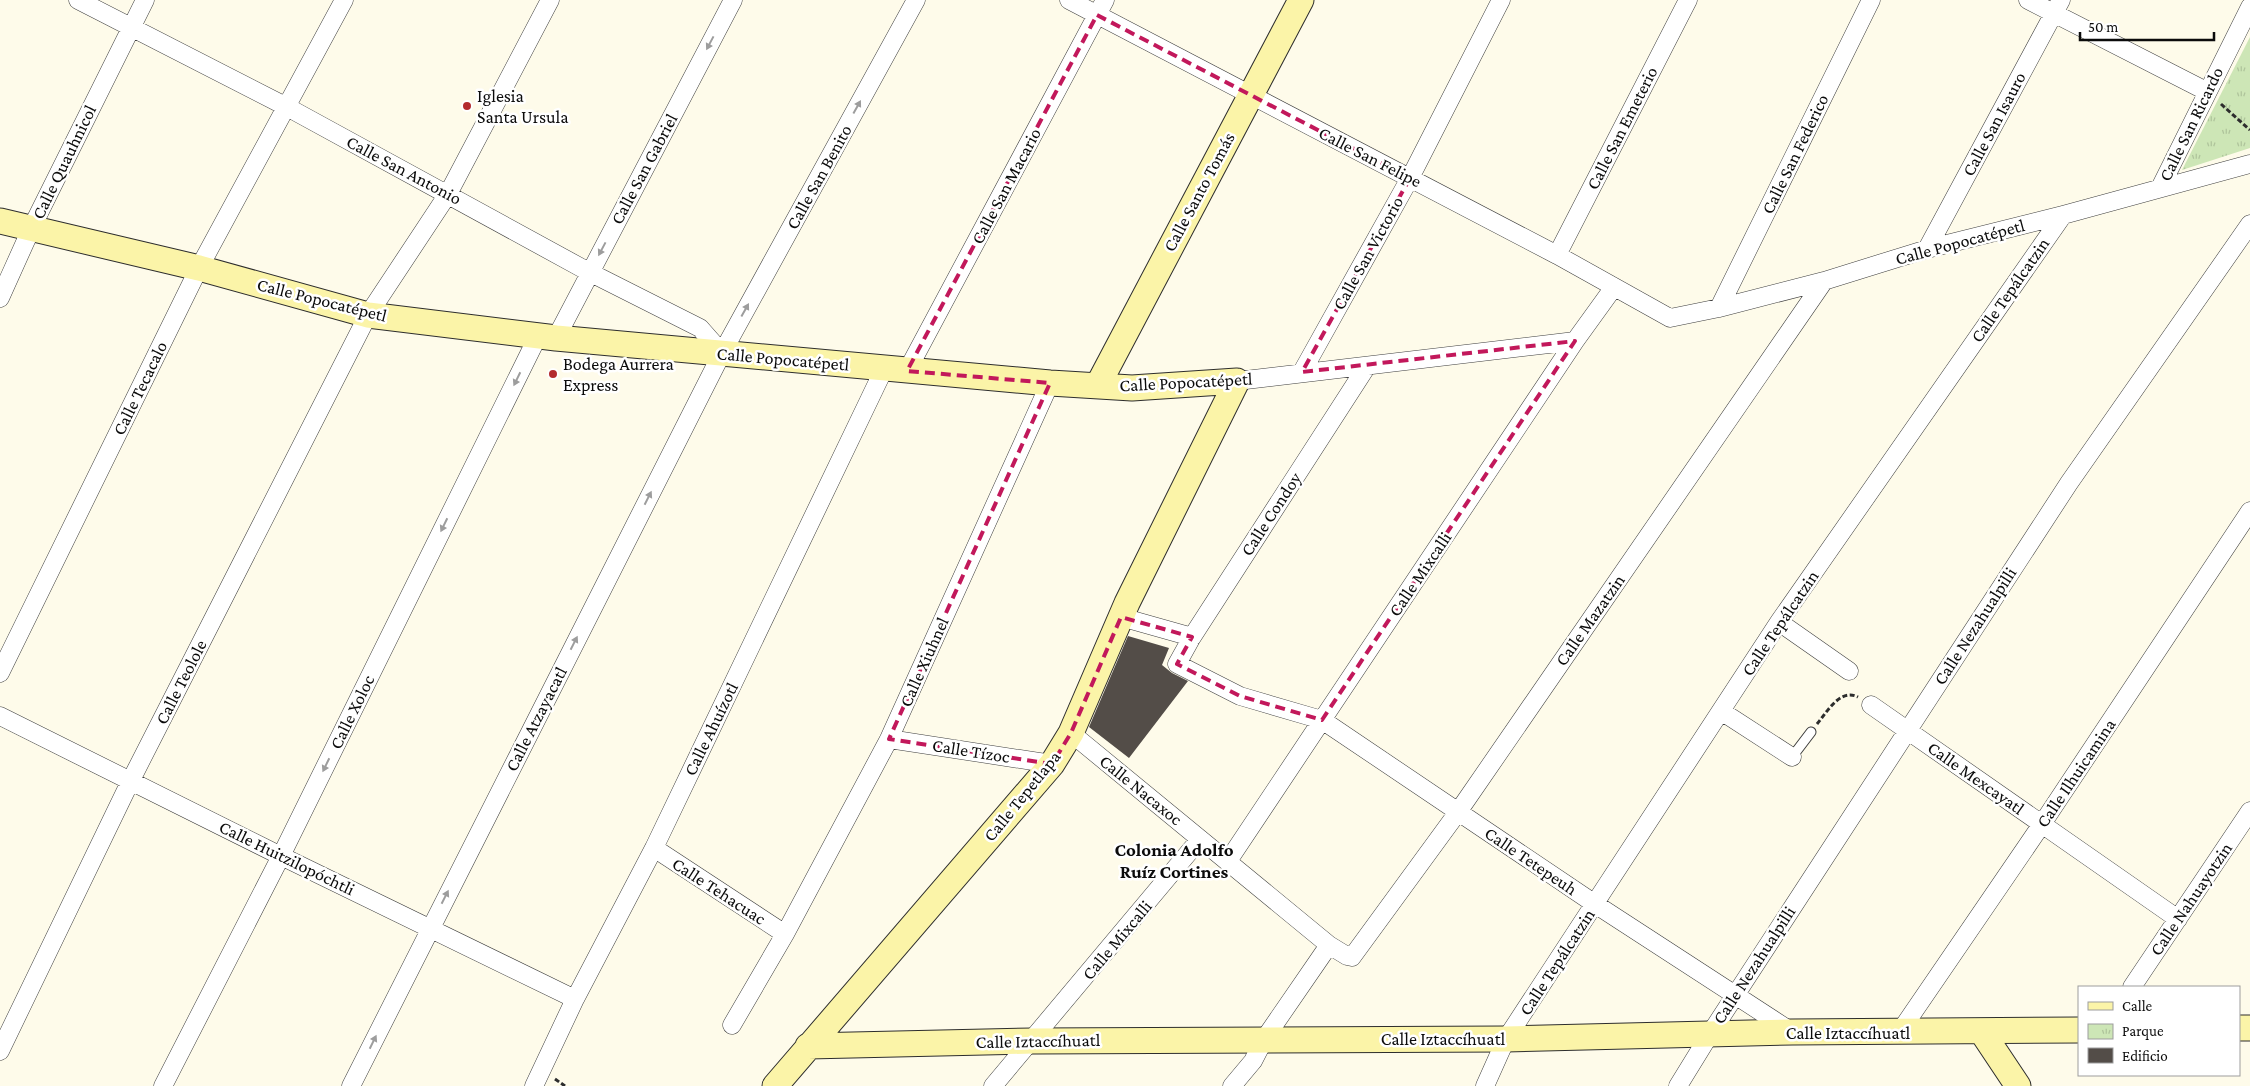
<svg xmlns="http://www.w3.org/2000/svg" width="2250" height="1086" font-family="'Crimson Pro',serif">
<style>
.park{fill:url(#park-tufts)}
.building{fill:#534d48}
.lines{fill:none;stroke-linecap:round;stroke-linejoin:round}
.lane-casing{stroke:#3e3e3e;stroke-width:11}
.street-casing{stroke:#3e3e3e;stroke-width:19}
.secondary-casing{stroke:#2d2d2d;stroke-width:27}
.path{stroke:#2d2d2d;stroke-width:3;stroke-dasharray:5 2.5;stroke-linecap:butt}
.lane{stroke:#fff;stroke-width:9}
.street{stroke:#fff;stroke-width:18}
.secondary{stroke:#fbf4a8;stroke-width:25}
.oneway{fill:#9d9d9d}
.marked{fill:none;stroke:#c2185b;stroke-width:4;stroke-dasharray:10 6;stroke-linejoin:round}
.poi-dot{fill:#b32b2e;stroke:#fff;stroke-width:2}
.labels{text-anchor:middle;stroke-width:5;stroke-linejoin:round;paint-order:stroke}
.poi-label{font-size:18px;fill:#0b0b0b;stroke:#fff;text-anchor:start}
.street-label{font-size:18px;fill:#0b0b0b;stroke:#fff}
.neighbourhood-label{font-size:19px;font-weight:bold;fill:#0b0b0b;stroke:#fff}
</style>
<defs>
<pattern id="park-tufts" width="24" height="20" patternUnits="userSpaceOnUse" patternTransform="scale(1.25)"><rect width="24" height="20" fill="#cde6b6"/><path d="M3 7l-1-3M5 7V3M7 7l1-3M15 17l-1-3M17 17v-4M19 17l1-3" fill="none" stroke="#afc49b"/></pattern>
</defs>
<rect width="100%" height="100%" fill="#fefbea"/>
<path class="park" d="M2250,37V148L2182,170Z"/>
<path class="building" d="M1128,636L1169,648L1162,665L1172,673L1188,681L1129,758L1089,727Z"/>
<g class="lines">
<defs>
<path id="lane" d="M1792,757L1811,732"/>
<path id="street" d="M78,0L287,107L589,272L700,328L722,353
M1069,0L1557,255L1670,318L1719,308L1824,281L1927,249L2063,215L2250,164
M2028,0L2206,91
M2160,188L2250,7
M1927,249L2061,0
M1557,255L1688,0
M0,298L32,227L145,0
M1719,308L1871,0
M556,338L733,0
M1367,366L1192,637L1177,664L1240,696L1322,720L1595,904L1792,1032
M907,371L1105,0
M1302,372L1410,178L1501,0
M1237,381L1575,341
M1121,617L1192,637
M1779,622L1849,671
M0,673L199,268L344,0
M1871,705L2178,919
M1721,711L1792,757
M0,716L281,856L575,999
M1071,733L1329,945L1347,956L1352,957L1458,812L1824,281
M889,739L1052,764
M654,848L785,934
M1228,861L1575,341L1614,287
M2132,987L2250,811
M732,1025L785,934L889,739L1050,383
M1899,1033L2042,824L2250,511
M0,1051L131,780L368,315L448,194L550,0
M163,1086L281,856L538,336
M351,1086L722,353L916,0
M534,1086L575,999L654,848L884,369
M993,1086L1200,839
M1232,1086L1253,1061L1265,1038L1329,945
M1485,1086L1506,1039L1779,622L2063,215
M1678,1086L1710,1034L2069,483L2250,224"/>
<path id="secondary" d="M0,221L199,268L368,315L556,338L1050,383L1132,388L1237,381
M1098,385L1301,0
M2239,1028H2250
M1982,1032L2018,1086
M808,1046L1033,1041L1506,1039L1792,1032L2079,1030
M775,1086L1052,764L1071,733L1127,603L1237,381"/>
</defs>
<use href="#lane" class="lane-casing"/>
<use href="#street" class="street-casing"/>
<use href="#secondary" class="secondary-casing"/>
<path class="path" d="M2221,104L2250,130
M1817,724C1827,712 1840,688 1858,697
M555,1079L565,1086"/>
<use href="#lane" class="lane"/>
<use href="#street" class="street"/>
<use href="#secondary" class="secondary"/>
</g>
<defs><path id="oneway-solid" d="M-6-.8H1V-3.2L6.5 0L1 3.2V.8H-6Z" transform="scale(1.25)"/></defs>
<g class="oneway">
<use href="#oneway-solid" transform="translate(710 43) rotate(118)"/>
<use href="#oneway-solid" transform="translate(857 107) rotate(-61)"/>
<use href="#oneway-solid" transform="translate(602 249) rotate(118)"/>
<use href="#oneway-solid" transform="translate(745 310) rotate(-61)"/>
<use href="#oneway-solid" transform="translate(517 379) rotate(116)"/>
<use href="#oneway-solid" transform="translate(648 498) rotate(-63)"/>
<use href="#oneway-solid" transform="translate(444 525) rotate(116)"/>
<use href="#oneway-solid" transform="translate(574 643) rotate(-63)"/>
<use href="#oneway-solid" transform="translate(326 765) rotate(116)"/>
<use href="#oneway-solid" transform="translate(445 897) rotate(-63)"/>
<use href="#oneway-solid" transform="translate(373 1042) rotate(-64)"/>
</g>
<path class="marked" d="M1097,15L1410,178L1302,372L1575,341L1322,720L1240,696L1177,664L1192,637L1121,617L1071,733L1052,764L889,739L1050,383L907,371Z"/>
<g class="poi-dot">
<circle cx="467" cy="106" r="5"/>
<circle cx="553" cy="374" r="5"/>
</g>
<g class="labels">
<g class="poi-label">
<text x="477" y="102">Iglesia<tspan x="477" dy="21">Santa Ursula</tspan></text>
<text x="563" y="370">Bodega Aurrera<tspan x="563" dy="21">Express</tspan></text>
</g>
<g class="street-label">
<text transform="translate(1994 124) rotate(-62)" y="6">Calle San Isauro</text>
<text transform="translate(2191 124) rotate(-64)" y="6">Calle San Ricardo</text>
<text transform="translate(1622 128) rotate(-63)" y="6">Calle San Emeterio</text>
<text transform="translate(1795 154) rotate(-64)" y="6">Calle San Federico</text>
<text transform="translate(1370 157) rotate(27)" y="6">Calle San Felipe</text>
<text transform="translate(64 162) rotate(-64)" y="6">Calle Quauhnicol</text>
<text transform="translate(644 169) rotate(-62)" y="6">Calle San Gabriel</text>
<text transform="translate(404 170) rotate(28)" y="6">Calle San Antonio</text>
<text transform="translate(819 177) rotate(-61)" y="6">Calle San Benito</text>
<text transform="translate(1006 186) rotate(-62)" y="6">Calle San Macario</text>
<text transform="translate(1199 192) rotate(-62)" y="6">Calle Santo Tomás</text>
<text transform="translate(1960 242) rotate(-15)" y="6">Calle Popocatépetl</text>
<text transform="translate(1368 253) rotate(-61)" y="6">Calle San Victorio</text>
<text transform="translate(2010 290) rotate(-55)" y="6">Calle Tepálcatzin</text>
<text transform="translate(322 300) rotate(14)" y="6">Calle Popocatépetl</text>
<text transform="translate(783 359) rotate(5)" y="6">Calle Popocatépetl</text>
<text transform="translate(1186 382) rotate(-3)" y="6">Calle Popocatépetl</text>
<text transform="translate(140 388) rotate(-64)" y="6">Calle Tecacalo</text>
<text transform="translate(1271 514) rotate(-57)" y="6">Calle Condoy</text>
<text transform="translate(1420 574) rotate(-56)" y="6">Calle Mixcalli</text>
<text transform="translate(1590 620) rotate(-55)" y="6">Calle Mazatzin</text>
<text transform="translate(1780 623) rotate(-56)" y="6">Calle Tepálcatzin</text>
<text transform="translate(1975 626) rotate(-57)" y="6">Calle Nezahualpilli</text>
<text transform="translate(924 662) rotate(-66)" y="6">Calle Xiuhnel</text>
<text transform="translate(181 682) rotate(-63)" y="6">Calle Teolole</text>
<text transform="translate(352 712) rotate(-64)" y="6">Calle Xoloc</text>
<text transform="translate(536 719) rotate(-63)" y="6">Calle Atzayacatl</text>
<text transform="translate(711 729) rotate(-64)" y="6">Calle Ahuízotl</text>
<text transform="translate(971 751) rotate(9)" y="6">Calle Tízoc</text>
<text transform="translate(2076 773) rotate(-56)" y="6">Calle Ilhuicamina</text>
<text transform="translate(1976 778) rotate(35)" y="6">Calle Mexcayatl</text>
<text transform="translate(1141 790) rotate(39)" y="6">Calle Nacaxoc</text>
<text transform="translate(1022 796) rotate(-51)" y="6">Calle Tepetlapa</text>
<text transform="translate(287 858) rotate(26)" y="6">Calle Huitzilopóchtli</text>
<text transform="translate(1531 861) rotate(34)" y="6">Calle Tetepeuh</text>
<text transform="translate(719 891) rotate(33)" y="6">Calle Tehacuac</text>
<text transform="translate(2191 899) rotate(-56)" y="6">Calle Nahuayotzin</text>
<text transform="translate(1117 940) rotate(-50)" y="6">Calle Mixcalli</text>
<text transform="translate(1557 962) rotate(-57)" y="6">Calle Tepálcatzin</text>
<text transform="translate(1754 965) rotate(-57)" y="6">Calle Nezahualpilli</text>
<text x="1848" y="1039">Calle Iztaccíhuatl</text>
<text x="1443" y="1045">Calle Iztaccíhuatl</text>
<text transform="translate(1038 1041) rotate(-1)" y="6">Calle Iztaccíhuatl</text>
</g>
<g class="neighbourhood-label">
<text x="1174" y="856">Colonia Adolfo<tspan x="1174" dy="22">Ruíz Cortines</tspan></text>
</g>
</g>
<rect x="2078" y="986" width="162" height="90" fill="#ffffff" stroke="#9d9d9d"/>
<rect x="2088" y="1002" width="25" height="8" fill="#fbf4a8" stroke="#9d9d9d"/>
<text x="2122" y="1011" font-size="15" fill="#0b0b0b">Calle</text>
<rect x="2088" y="1024" width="25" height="15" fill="url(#park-tufts)" stroke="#9d9d9d"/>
<text x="2122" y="1036" font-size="15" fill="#0b0b0b">Parque</text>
<rect x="2088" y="1048" width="25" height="15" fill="#534d48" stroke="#9d9d9d"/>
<text x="2122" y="1061" font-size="15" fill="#0b0b0b">Edificio</text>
<path d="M2080 32v8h134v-8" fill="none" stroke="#0b0b0b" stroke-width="2.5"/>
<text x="2088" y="32" font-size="15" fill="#0b0b0b" stroke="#ffffff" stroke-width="4" paint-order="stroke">50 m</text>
</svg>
